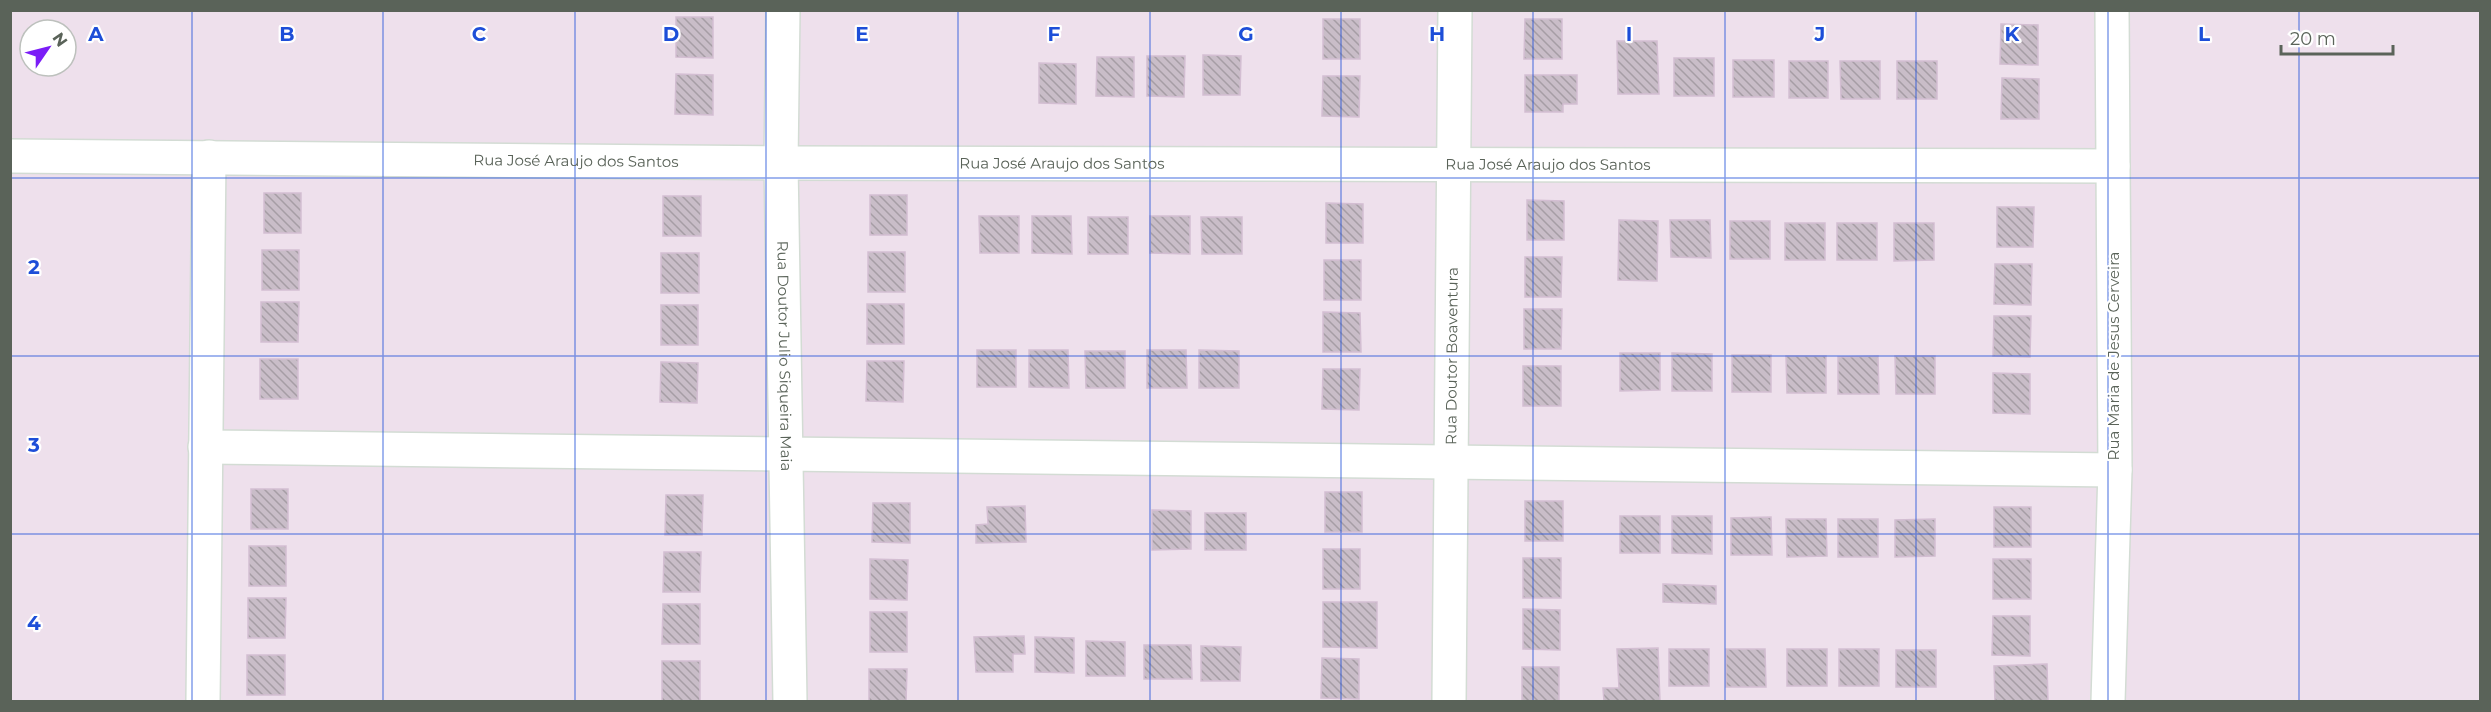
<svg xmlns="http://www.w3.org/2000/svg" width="2491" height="712" font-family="Montserrat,sans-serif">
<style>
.building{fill:url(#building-back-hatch);stroke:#d3bed2;stroke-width:1.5}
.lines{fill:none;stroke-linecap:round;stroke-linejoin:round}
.street-casing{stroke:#d3dcd4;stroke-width:36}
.street{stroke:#fff;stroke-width:33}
.grid{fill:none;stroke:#1d4ed8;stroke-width:1.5;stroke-opacity:0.55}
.labels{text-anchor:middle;stroke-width:4.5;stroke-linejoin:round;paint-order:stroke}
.street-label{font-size:15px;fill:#5a6359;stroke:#fff}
.grid-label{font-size:20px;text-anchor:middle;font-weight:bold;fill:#1d4ed8;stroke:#fff;stroke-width:4.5;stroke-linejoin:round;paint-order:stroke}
</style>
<defs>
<pattern id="building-back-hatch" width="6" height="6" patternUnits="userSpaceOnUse" patternTransform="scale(1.5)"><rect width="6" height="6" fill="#c9bdc8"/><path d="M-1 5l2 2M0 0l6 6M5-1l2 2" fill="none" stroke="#a69da5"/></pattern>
</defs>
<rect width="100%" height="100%" fill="#eee0ec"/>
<path class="building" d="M676,17H713V58L676,57Z
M1323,19H1360V59H1323Z
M1525,19H1562V59H1524Z
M2001,24L2038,25V65L2000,64Z
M1617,41H1657L1659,94H1618Z
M1203,55L1241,56L1240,95H1203Z
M1147,56H1185L1184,97L1147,96Z
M1097,57H1134V97L1096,96Z
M1674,58H1714V96H1674Z
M1733,60H1774V97H1733Z
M1789,61H1828V98H1789Z
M1840,61H1880V99H1841Z
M1897,61H1937V99H1897Z
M1039,63L1076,64V104L1039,103Z
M676,74L713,75V115L675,114Z
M1525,75H1577V104H1563V112H1525Z
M1323,76H1360L1359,117L1322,116Z
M2002,78L2039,79V119H2001Z
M264,193H301V233H264Z
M870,195H907V235H870Z
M663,196H701V236H663Z
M1527,200L1564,201V240H1527Z
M1326,203L1363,204V243H1326Z
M1997,207H2034L2033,247H1997Z
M979,216H1019V253H980Z
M1032,216H1071L1072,254L1032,253Z
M1150,216H1190V254L1150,253Z
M1088,217H1128V254H1088Z
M1201,217H1242V254H1202Z
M1619,220L1658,221L1657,281L1618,280Z
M1670,220H1710L1711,258L1671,257Z
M1730,221H1770V259H1730Z
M1785,223H1825V260H1785Z
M1837,223H1877V260H1837Z
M1894,223H1934V260L1894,261Z
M262,250H299V290H262Z
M868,252H905V292H868Z
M661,253H699V293H661Z
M1525,257H1562L1561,297H1525Z
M1324,260H1361V300H1324Z
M1995,264H2032L2031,305L1994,304Z
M261,302H299L298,342H261Z
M867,304H904V344H867Z
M661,305H698V345H661Z
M1524,309H1562L1561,349H1524Z
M1323,312L1360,313L1361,352H1323Z
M1994,316H2031L2030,357L1993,356Z
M977,350H1016V387H977Z
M1029,350H1068L1069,388L1029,387Z
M1147,350H1186L1187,388H1147Z
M1199,350L1239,351V388H1199Z
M1085,351H1125V388H1086Z
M1620,353H1660V390L1620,391Z
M1672,353L1712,354V391H1672Z
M1732,355H1771V392H1732Z
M1786,356H1826V393H1787Z
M1878,356L1879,394H1838V357Z
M1895,356H1935V394H1896Z
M260,359H298V399H260Z
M867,361H904L903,402L866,401Z
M661,362L698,363L697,403L660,402Z
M1523,366H1561V406H1523Z
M1323,369H1360L1359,410L1322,409Z
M1993,373L2030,374V414L1993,413Z
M251,489H288V529H251Z
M1325,492H1362V532H1325Z
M666,495H703L702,535H665Z
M1525,501H1563V541H1525Z
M873,503H910V543L872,542Z
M1025,506L1026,542L976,543V525L988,524L987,507Z
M1994,507H2031V547H1994Z
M1152,510L1191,511V549L1152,550Z
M1205,513H1246V550H1205Z
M1620,516H1660V553H1620Z
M1672,516H1712V554L1672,553Z
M1771,517L1772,555H1731V518Z
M1786,519H1826L1827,556L1787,557Z
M1838,519H1878V557H1838Z
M1935,519V556L1895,557V520Z
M249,546H286V586H249Z
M1323,549H1360V589H1323Z
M664,552H701L700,592H663Z
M1523,558H1561V598H1523Z
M870,559L908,560L907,600L870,599Z
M1993,559H2031V599H1993Z
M1663,584L1716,586V604L1663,602Z
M248,598H286L285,638H248Z
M1323,602H1377V648L1323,647Z
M663,604H700V644H662Z
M1523,609L1560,610V650L1523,649Z
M870,612H907V652H870Z
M1993,616H2030V656L1992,655Z
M1024,636L1025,654H1013V672H976L974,637Z
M1035,637L1074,638V673L1035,672Z
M1086,641L1125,642V676H1086Z
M1144,645H1191L1192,679H1144Z
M1201,646L1241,647L1240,681H1201Z
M1658,648L1660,702H1604L1603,688H1619L1617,649Z
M1669,649H1709V686H1669Z
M1726,649H1765L1766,687H1726Z
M1787,649H1827V686H1787Z
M1839,649H1879V686H1839Z
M1896,650H1936V687H1896Z
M247,655H285V695H247Z
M1322,658L1359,659V699L1321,698Z
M662,661H700V701H662Z
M2047,664L2048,702H1995L1994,666Z
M1522,667H1559V702H1522Z
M869,669H907L906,702H869Z"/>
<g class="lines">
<defs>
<g id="street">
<path id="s1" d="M783,10L781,163L790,702"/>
<path id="s2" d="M10,156L781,163L2113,166"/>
<path d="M205,447C841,458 1478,462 2115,470"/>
<path d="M203,702L209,157"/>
<path id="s3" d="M1449,702L1455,10"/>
<path d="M2108,702L2115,470L2112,10"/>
</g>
</defs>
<use href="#street" class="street-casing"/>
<use href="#street" class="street"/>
</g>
<path class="grid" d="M192,10V702M383,10V702M575,10V702M766,10V702M958,10V702M1150,10V702M1341,10V702M1533,10V702M1725,10V702M1916,10V702M2108,10V702M2299,10V702M10,178H2480M10,356H2480M10,534H2480"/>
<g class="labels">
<g class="street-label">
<text dy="5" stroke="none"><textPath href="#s2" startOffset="566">Rua José Araujo dos Santos</textPath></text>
<text dy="5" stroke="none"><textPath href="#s2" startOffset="1052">Rua José Araujo dos Santos</textPath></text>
<text dy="5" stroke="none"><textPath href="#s2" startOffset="1538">Rua José Araujo dos Santos</textPath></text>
<text dy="5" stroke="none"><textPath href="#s1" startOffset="346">Rua Doutor Julio Siqueira Maia</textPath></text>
<text dy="5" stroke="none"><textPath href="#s3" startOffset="346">Rua Doutor Boaventura</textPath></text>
<text transform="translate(2114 356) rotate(-90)" y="5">Rua Maria de Jesus Cerveira</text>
</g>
</g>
<g class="grid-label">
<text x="96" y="41">A</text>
<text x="287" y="41">B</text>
<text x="479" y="41">C</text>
<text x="671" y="41">D</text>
<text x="862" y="41">E</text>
<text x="1054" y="41">F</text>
<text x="1246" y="41">G</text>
<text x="1437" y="41">H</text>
<text x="1629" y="41">I</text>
<text x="1820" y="41">J</text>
<text x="2012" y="41">K</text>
<text x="2204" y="41">L</text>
<text x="34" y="274">2</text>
<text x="34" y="452">3</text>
<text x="34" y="630">4</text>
</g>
<rect width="2491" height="712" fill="none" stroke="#5a6359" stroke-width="24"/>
<g transform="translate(48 48) rotate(55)"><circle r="28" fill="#ffffff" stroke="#bdc1bd" stroke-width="1.5"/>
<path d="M0-4.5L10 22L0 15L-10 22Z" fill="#7b1df7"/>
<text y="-9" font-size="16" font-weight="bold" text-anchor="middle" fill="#5a6359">N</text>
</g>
<path d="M2281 45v9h112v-9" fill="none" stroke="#5a6359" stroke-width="3"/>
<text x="2290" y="45" font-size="18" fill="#5a6359" stroke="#ffffff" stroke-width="4.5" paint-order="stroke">20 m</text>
</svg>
